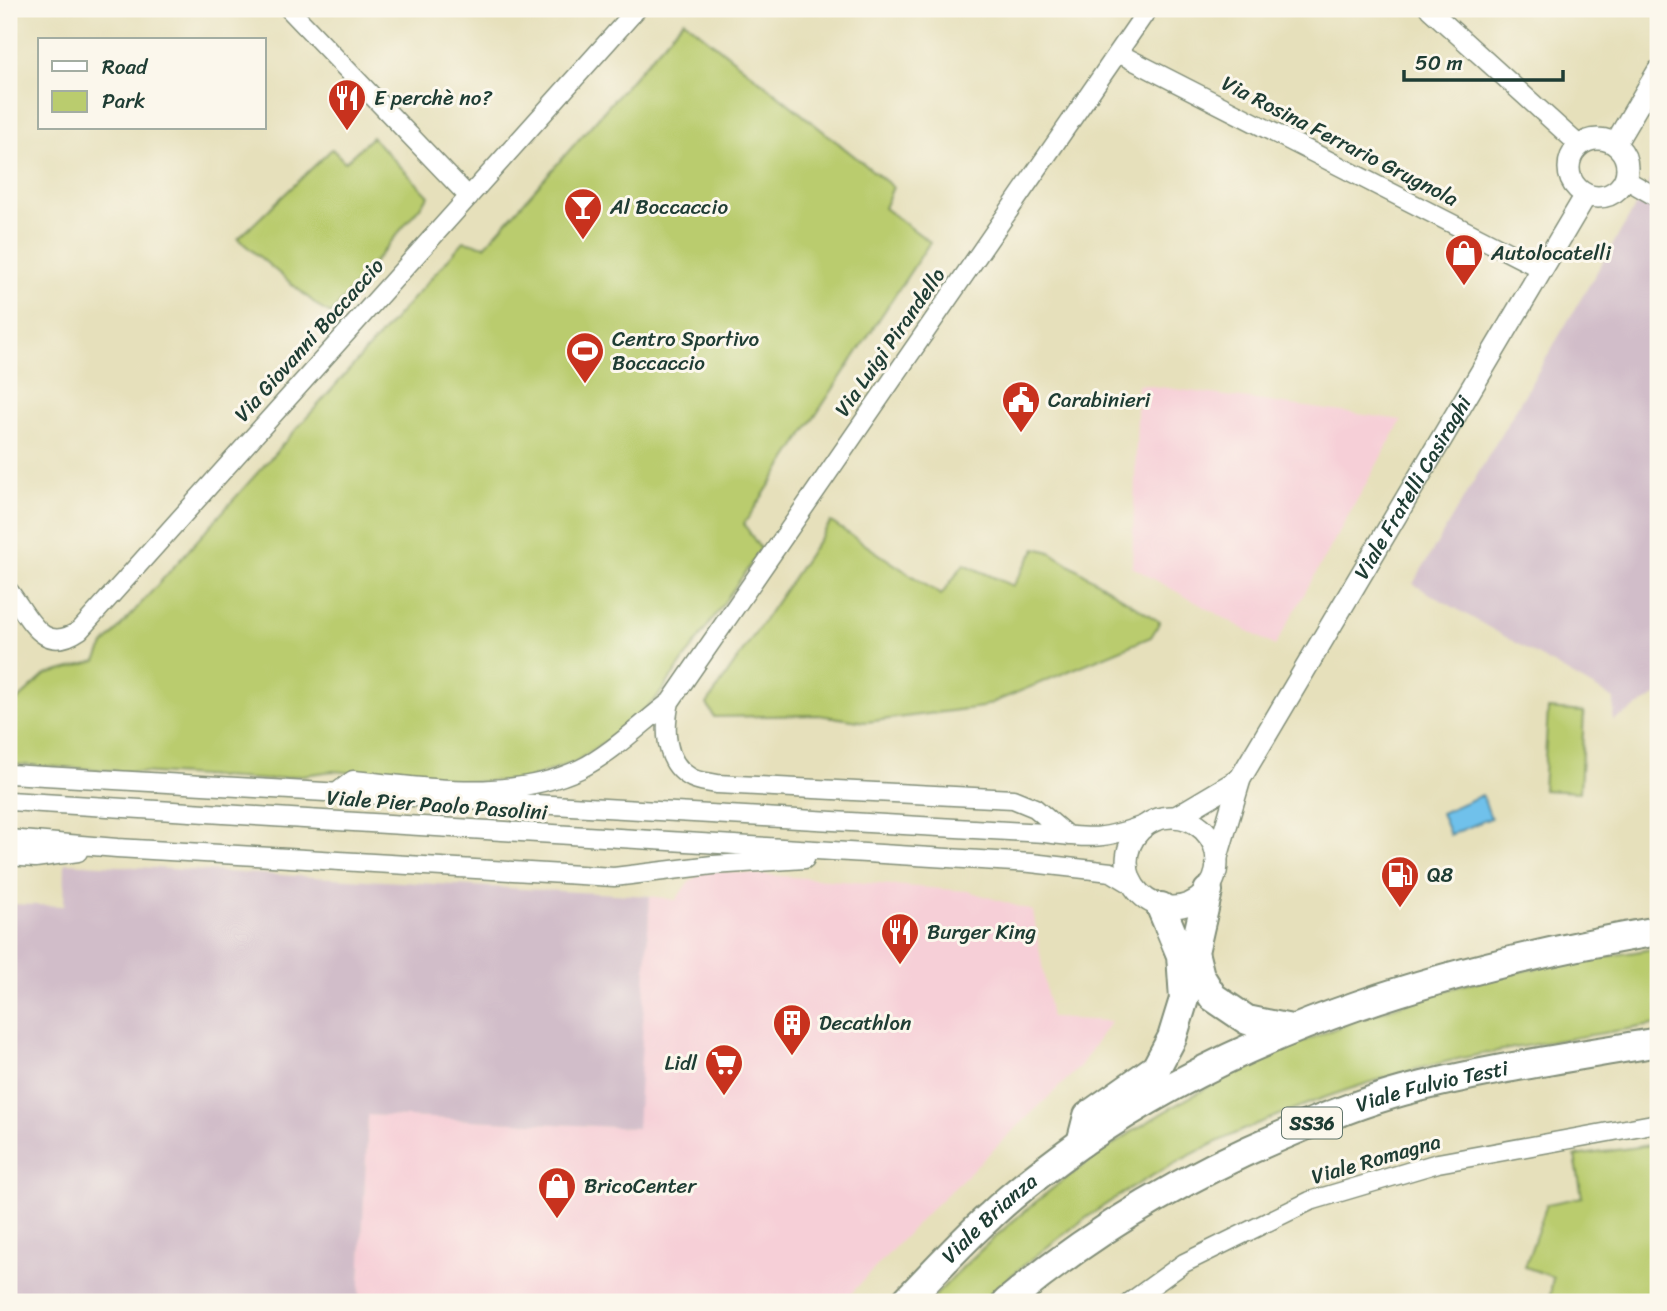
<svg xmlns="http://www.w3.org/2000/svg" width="1667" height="1311" font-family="Sriracha,sans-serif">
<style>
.built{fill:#f6cfd7}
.industrial{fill:#d1bdc9}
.green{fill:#bacc6e;stroke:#6c8451;stroke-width:2}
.water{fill:#6fc1eb;stroke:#477f90;stroke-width:2}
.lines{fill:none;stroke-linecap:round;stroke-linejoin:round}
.minor-casing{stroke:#828e78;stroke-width:21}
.tertiary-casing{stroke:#828e78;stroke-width:24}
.trunk-casing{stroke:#828e78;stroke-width:32}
.minor{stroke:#fff;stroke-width:18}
.tertiary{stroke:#fff;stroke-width:21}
.trunk{stroke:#fff;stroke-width:28}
.labels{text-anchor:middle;stroke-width:6;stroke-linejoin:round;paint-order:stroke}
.shield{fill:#fbf7ec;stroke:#61756b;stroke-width:2}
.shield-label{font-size:19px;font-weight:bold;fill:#1f3d34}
.poi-label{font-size:21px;fill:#1f3d34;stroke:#fbf7ec;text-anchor:start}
.street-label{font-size:21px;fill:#1f3d34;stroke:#fbf7ec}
</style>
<rect width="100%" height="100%" fill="#fbf7ec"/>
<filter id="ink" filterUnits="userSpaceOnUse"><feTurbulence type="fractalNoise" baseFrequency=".0143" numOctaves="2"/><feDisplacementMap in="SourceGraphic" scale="14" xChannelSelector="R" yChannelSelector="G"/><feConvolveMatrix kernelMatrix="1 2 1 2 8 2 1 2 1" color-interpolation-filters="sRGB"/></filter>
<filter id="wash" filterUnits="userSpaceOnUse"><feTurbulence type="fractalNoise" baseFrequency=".00686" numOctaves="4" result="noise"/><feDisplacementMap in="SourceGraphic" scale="28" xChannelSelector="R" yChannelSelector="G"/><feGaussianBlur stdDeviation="1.57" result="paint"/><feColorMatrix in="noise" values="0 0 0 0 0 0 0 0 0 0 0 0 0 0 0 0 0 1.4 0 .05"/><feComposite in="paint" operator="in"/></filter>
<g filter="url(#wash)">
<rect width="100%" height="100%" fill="#e6e0bb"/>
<path class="built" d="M1138,384L1402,420L1275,646L1132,567Z
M704,870L968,891L1033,911L1051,1018L1111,1021L1079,1068L926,1214L843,1302H359L368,1115L636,1128L650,896L676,900L686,885Z"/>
<path class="industrial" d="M1658,168V695L1613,721L1614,699L1413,584Z
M65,863L650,896L637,1128L368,1115L359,1302H9V904L64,906Z"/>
<path class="green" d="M684,20L893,187L884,208L930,242L744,524L761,550L657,698L616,734L575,762L524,780L474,782L333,771L267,780L9,764V708L45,675L96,661L104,645L464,241L485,246Z
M372,137L429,196L331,314L323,310L238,239L332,149L345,162Z
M831,522L941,595L964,564L1013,586L1036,548L1050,552L1160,622L1151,637L982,707L866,722L818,715L714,717L707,704Z
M1548,709L1584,712L1580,792L1543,790Z
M1658,948V1024C1588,1036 1513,1046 1445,1062C1327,1090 1196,1142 1096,1211C1056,1239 1017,1270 980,1302H929C1079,1141 1259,1043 1470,983C1531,966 1596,959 1658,948Z
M1658,1144V1294L1605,1302H1549L1553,1277L1525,1267L1547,1204L1582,1197L1575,1156Z"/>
<path class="water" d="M1482,795L1491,818L1450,835L1441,813Z"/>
</g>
<g filter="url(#ink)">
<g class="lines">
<defs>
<path id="minor" d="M289,9L469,197
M1429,9L1579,145
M1118,53L1541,269
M1625,179L1658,198
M9,591C30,618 42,656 80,630L637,9
M670,702C664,728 664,762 690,777C697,782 709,782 717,784L1013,799L1035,808L1068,836
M9,774L1045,833C1091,839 1104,840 1149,823
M336,793L353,780C428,787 510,802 580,769C611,754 642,723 670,702L1148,9
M9,801L1031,863L1111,872L1131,884
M9,839L117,848L614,877L713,865L805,859
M9,856L35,858L78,852
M1130,1302L1184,1263L1310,1201L1438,1163L1658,1123"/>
<g id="tertiary">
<circle cx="1598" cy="168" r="29"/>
<path d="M1615,144L1658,71"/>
<circle cx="1172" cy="862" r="45"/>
<path d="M1176,817L1240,779"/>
<path id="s1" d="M1217,857L1240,779L1586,195"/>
</g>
<g id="trunk">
<path d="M1208,891L1194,952L1200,976L1213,997L1247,1020L1291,1029"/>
<path d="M1081,1143L1088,1116L1156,1068L1172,1038L1184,999L1181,955L1161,907"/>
<path id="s2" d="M905,1302C933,1273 960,1243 990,1216C1016,1191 1052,1164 1081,1143C1252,1024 1455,966 1658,931"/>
<path id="s3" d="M1007,1302C1092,1231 1185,1176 1288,1133C1325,1117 1363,1102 1403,1091C1486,1069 1573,1057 1658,1042"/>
</g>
</defs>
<use href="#minor" class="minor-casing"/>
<use href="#tertiary" class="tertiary-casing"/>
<use href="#trunk" class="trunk-casing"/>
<use href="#minor" class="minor"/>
<use href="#tertiary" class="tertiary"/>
<use href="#trunk" class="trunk"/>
</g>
</g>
<defs>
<symbol id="restaurant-pin" viewBox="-11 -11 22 30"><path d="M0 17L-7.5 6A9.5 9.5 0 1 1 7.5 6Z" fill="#c8321e" stroke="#fbf7ec"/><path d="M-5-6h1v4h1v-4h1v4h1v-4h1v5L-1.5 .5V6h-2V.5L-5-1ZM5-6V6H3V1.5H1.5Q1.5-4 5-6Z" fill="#fff"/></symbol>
<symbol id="bar-pin" viewBox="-11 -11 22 30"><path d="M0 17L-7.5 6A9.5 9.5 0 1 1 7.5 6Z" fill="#c8321e" stroke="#fbf7ec"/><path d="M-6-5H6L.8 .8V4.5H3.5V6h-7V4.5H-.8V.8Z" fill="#fff"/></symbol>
<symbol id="shop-pin" viewBox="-11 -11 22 30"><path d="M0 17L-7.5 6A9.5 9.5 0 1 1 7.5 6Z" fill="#c8321e" stroke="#fbf7ec"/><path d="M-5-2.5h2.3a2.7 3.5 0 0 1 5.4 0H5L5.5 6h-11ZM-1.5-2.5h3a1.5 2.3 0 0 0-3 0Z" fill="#fff"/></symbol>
<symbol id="stadium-pin" viewBox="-11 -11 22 30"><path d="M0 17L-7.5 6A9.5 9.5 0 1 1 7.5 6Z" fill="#c8321e" stroke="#fbf7ec"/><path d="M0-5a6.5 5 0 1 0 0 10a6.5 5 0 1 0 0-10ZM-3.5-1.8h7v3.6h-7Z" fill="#fff"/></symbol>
<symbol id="civic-pin" viewBox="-11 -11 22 30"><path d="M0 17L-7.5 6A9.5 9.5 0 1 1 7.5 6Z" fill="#c8321e" stroke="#fbf7ec"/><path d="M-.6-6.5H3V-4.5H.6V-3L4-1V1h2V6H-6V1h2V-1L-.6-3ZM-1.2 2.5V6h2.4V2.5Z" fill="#fff"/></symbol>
<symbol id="fuel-pin" viewBox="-11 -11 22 30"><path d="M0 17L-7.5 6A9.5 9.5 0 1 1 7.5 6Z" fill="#c8321e" stroke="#fbf7ec"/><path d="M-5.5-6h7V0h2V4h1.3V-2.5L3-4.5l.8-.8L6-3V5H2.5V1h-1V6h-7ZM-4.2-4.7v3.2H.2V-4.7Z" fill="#fff"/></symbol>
<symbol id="building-pin" viewBox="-11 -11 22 30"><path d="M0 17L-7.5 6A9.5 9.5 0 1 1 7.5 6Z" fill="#c8321e" stroke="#fbf7ec"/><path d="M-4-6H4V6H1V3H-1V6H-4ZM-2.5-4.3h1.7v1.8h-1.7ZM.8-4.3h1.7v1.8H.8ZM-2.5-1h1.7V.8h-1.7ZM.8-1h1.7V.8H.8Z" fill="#fff"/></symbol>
<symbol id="supermarket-pin" viewBox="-11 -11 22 30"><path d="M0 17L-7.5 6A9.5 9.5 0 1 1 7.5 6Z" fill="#c8321e" stroke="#fbf7ec"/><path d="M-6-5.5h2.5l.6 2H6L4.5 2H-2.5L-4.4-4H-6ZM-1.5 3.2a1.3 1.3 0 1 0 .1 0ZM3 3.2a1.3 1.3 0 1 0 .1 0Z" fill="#fff"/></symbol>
</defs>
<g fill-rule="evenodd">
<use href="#restaurant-pin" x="325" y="76" width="44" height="60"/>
<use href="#bar-pin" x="561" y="185" width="44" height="60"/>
<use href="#shop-pin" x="1442" y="231" width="44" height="60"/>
<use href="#stadium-pin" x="563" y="329" width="44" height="60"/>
<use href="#civic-pin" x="999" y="378" width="44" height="60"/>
<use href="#fuel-pin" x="1378" y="853" width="44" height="60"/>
<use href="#restaurant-pin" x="878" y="910" width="44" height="60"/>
<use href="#building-pin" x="770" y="1001" width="44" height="60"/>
<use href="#supermarket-pin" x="702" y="1041" width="44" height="60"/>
<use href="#shop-pin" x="535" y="1164" width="44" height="60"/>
</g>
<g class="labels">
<rect class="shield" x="1282" y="1107.5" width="60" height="31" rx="5"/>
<g class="shield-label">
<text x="1312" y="1130">SS36</text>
</g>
<g class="poi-label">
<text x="374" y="105">E perchè no?</text>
<text x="610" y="214">Al Boccaccio</text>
<text x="1491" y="260">Autolocatelli</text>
<text x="612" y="346">Centro Sportivo<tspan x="612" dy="24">Boccaccio</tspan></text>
<text x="1048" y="407">Carabinieri</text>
<text x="1427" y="882">Q8</text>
<text x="927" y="939">Burger King</text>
<text x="819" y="1030">Decathlon</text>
<text x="697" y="1070" text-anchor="end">Lidl</text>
<text x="584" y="1193">BricoCenter</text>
</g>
<g class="street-label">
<text transform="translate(1340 141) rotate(27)" y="7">Via Rosina Ferrario Grugnola</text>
<text transform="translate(309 340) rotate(-48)" y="7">Via Giovanni Boccaccio</text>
<text transform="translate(890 342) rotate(-55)" y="7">Via Luigi Pirandello</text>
<text dy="7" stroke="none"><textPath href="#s1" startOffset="420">Viale Fratelli Casiraghi</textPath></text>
<text transform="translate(437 805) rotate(4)" y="7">Viale Pier Paolo Pasolini</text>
<text dy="7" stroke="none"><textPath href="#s3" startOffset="481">Viale Fulvio Testi</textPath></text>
<text transform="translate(1376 1159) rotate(-16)" y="7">Viale Romagna</text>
<text dy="7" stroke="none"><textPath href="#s2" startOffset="119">Viale Brianza</textPath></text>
</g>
</g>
<rect width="1667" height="1311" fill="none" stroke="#fbf7ec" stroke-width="35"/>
<rect x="38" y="38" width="228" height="91" fill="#fbf7ec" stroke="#a3ada2" stroke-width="2"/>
<rect x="52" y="61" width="35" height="10" fill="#ffffff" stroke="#a3ada2" stroke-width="2"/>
<text x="102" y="74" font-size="21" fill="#1f3d34">Road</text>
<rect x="52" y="91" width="35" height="21" fill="#bacc6e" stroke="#a3ada2" stroke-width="2"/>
<text x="102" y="108" font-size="21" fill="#1f3d34">Park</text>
<path d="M1404 70v10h159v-10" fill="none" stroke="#1f3d34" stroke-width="3.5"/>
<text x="1415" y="70" font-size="21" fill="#1f3d34" stroke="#fbf7ec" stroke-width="5" paint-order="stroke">50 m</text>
</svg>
